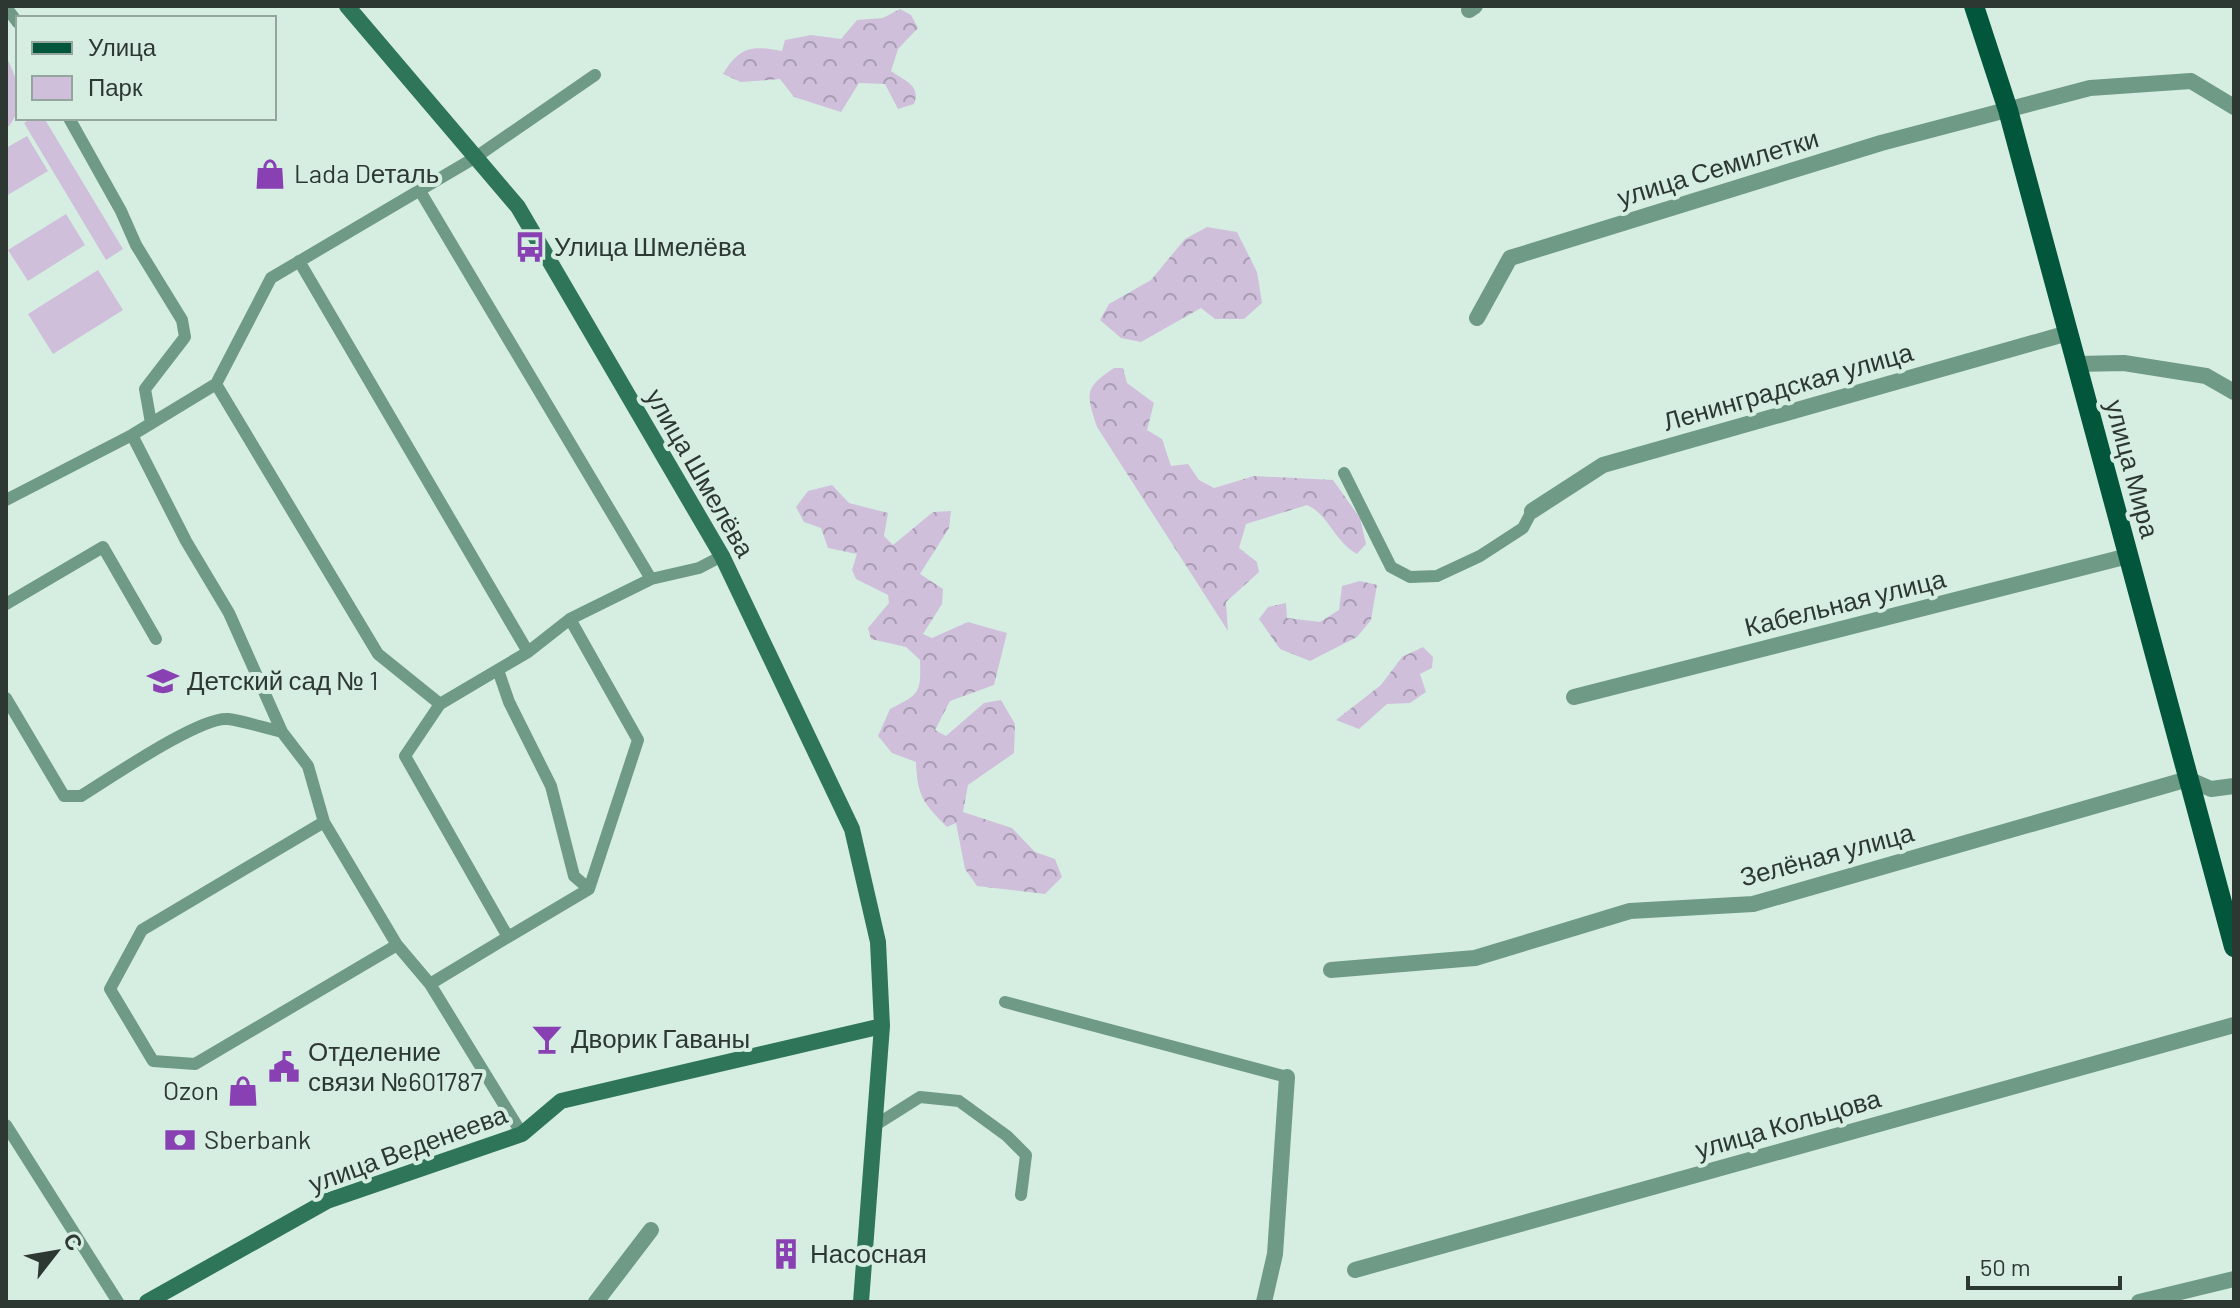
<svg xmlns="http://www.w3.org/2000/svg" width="2240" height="1308" font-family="Barlow,sans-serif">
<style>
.forest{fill:url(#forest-crowns)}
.park{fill:#cfbfdb}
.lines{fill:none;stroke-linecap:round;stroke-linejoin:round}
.lane{stroke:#6f9a86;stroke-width:12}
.street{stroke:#6f9a86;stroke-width:16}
.secondary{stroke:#2e7559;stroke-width:16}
.primary{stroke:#02563c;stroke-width:20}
.labels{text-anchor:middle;stroke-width:8;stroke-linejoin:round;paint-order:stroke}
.street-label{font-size:26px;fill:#2e3833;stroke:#d6eee2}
.poi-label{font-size:26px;fill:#2e3833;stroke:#d6eee2;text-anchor:start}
</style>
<defs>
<pattern id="forest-crowns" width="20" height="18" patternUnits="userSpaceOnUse" patternTransform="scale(2)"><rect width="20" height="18" fill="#cfbfdb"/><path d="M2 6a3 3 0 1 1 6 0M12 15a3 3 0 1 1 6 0" fill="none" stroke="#a89cb2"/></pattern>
</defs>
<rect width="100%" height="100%" fill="#d6eee2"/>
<path class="forest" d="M900,9L911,15L918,28L898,49L891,71C905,81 921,85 914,104L898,109L885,84L859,83L841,112L794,97L780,79L741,82L723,74C739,47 752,45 782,51L785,40L811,35L841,39L857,20L883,18Z
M1207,227L1237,232L1257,272L1262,303L1244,319H1215L1201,308L1141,342L1121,338L1100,320L1109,304L1151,280L1185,239Z
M1114,368H1123L1127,383L1154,403L1147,430L1162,439L1171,466L1188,464L1199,480L1214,488L1254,476L1333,480L1360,518L1366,544L1357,554C1333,540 1330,516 1307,505L1246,524L1239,548L1257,562L1259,572L1226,602L1228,631L1097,427C1086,393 1084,388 1114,368Z
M832,485L849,503L888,513L884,536L893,545L933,512L951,511L949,528L920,574L943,589L942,604L923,634L932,638L968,622L1007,633L994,685L950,701L935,730L946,736L984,703L1001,700L1015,724L1014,753L968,785L963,812L1012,828L1035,852L1055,859L1062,877L1045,894L977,886L965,869L956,823L947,827C924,804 917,796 916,762L892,753L878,736L890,709C920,694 921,693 920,660L906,647L871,639L868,628L889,603L888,595L856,579L852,570L857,554L828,548L821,528L804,522L796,507L808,491Z
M1360,581L1377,585L1371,620L1357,637L1310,661L1280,649L1259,619L1268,607L1286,603L1287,618L1320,622L1339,610L1342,586Z
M1423,647L1433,657L1432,668L1420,674L1426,692L1410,703L1387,704L1359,729L1336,720L1381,685L1402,657Z"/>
<path class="park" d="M6,57C18,78 27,109 6,129Z
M32,118H44L123,249L106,260L24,123Z
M27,136L48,171L6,196V148Z
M66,214L85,245L28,281L8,250Z
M98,270L123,310L53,354L28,314Z"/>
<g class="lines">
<path class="lane" d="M6,7L18,23
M69,118L121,211L136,245L182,320L185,337L145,389L151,423
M420,191L651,579
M299,261L528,652
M216,384L378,654L440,704
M132,435L186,541L229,613L282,732L308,766L324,822
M1344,473L1391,567L1410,577L1437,576L1480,556L1523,528L1532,511
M6,500L132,435L216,384L271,278L476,157L595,75
M6,604L103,547L156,639
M570,619L638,740L589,889L508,937L405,756L440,704L528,652L570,619L651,579L699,568L722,556
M498,670L509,702L551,786L574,876L589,889
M6,698L64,796H81C109,779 200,716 228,719C245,721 264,728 282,732
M397,945L324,822L142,930L110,989L153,1061L195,1064L397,945L430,984L522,1134
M430,984L508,937
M1005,1002L1287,1077
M6,1125L118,1302
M874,1126L920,1097L959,1101L1007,1136L1026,1155L1021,1195"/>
<path class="street" d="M1469,10L1475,6
M1477,318L1510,258L1881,143L2090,88L2191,81L2234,107
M2076,364L2124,363L2206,376L2234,392
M1532,511L1603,465L2068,333
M1574,697L2128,556
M1331,970L1475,958L1630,911L1753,904L2188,779L2211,789L2234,786
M1355,1270L2234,1025
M596,1302L651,1230
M1264,1302L1275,1254L1287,1077
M2139,1302L2234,1279"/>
<path class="secondary" d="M347,6L518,207L722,556L852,829L878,942L882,1026L861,1302
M147,1302L327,1201L522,1134L561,1101L882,1026"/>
<path class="primary" d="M1974,6L2008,110L2234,947"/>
</g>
<defs>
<symbol id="shop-bare" viewBox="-9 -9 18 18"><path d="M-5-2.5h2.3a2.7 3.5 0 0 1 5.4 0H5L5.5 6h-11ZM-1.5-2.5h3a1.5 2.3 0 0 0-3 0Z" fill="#8840b2" stroke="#d6eee2" stroke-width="2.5" paint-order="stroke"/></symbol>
<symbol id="bus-bare" viewBox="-9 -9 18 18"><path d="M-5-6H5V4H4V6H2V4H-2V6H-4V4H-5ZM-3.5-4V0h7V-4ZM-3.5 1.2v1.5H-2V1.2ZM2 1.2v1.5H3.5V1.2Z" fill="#8840b2" stroke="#d6eee2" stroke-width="2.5" paint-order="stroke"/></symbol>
<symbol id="school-bare" viewBox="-9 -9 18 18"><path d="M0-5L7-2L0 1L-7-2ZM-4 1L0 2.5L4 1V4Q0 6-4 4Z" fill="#8840b2" stroke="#d6eee2" stroke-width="2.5" paint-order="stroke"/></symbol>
<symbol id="bar-bare" viewBox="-9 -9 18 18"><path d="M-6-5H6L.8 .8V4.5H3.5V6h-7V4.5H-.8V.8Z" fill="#8840b2" stroke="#d6eee2" stroke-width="2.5" paint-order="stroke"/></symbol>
<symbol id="civic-bare" viewBox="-9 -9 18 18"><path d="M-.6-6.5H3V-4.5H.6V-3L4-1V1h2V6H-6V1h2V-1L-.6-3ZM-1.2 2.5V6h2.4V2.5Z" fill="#8840b2" stroke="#d6eee2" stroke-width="2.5" paint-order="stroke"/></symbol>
<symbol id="bank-bare" viewBox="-9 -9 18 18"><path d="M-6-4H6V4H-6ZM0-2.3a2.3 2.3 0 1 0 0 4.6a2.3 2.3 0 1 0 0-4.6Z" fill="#8840b2" stroke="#d6eee2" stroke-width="2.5" paint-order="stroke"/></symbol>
<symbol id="building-bare" viewBox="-9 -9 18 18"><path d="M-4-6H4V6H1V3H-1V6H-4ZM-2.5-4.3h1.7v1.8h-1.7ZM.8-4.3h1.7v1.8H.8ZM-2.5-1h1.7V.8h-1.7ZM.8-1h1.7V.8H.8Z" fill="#8840b2" stroke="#d6eee2" stroke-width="2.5" paint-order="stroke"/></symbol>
</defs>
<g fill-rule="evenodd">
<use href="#shop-bare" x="248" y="152" width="44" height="44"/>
<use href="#bus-bare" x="508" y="225" width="44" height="44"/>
<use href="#school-bare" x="141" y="659" width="44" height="44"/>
<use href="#bar-bare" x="525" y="1017" width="44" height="44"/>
<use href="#civic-bare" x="262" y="1045" width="44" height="44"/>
<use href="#shop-bare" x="221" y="1069" width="44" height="44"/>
<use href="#bank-bare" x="158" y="1118" width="44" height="44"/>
<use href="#building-bare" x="764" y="1232" width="44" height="44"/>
</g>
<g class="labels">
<g class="street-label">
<text transform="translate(1718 168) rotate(-17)" y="9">улица Семилетки</text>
<text transform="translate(1788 387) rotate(-16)" y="9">Ленинградская улица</text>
<text transform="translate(2132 469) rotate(75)" y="9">улица Мира</text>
<text transform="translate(700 473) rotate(60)" y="9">улица Шмелёва</text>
<text transform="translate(1845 603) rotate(-14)" y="9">Кабельная улица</text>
<text transform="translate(1827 855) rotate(-15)" y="9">Зелёная улица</text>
<text transform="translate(1788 1124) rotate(-16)" y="9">улица Кольцова</text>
<text transform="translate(408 1149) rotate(-20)" y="9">улица Веденеева</text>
</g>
<g class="poi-label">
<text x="294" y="183">Lada Dеталь</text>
<text x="554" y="256">Улица Шмелёва</text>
<text x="187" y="690">Детский сад № 1</text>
<text x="571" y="1048">Дворик Гаваны</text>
<text x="308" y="1061">Отделение<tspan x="308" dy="30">связи №601787</tspan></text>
<text x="219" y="1100" text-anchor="end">Ozon</text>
<text x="204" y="1149">Sberbank</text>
<text x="810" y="1263">Насосная</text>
</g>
</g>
<rect width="2240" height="1308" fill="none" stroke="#2e3833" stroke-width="16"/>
<rect x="16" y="16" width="260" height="104" fill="#d6eee2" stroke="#93a59c" stroke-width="2"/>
<rect x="32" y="42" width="40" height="12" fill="#02563c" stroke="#93a59c" stroke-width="2"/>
<text x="88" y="56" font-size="24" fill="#2e3833">Улица</text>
<rect x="32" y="76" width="40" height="24" fill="#cfbfdb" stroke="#93a59c" stroke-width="2"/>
<text x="88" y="96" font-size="24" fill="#2e3833">Парк</text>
<g transform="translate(56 1252) rotate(59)" stroke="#d6eee2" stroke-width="6" paint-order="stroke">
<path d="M0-6L14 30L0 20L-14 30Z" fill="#2e3833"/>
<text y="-12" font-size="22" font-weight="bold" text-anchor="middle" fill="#2e3833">С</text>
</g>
<path d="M1968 1276v12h152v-12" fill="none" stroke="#2e3833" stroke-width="4"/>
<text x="1980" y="1276" font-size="24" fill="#2e3833" stroke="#d6eee2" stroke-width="6" paint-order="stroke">50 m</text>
</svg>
